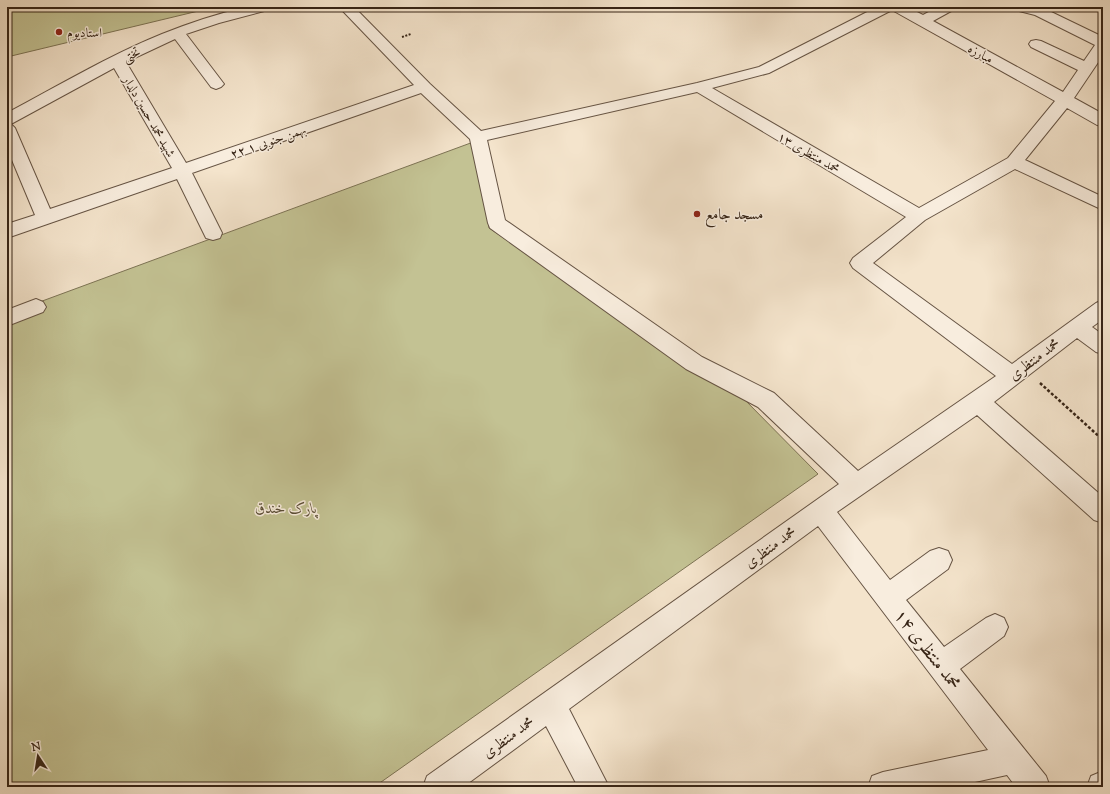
<svg xmlns="http://www.w3.org/2000/svg" width="1110" height="794" font-family="'Sorts Mill Goudy',Amiri,serif">
<style>
.green{fill:#c3c293;stroke:#7c7354}
.lines{fill:none;stroke-linecap:round;stroke-linejoin:round}
.minor-casing{stroke:#665444;stroke-width:2}
.path-far1{stroke:#362416;stroke-width:2;stroke-dasharray:2 1.5;stroke-linecap:butt}
.path{stroke:#362416;stroke-width:2.5;stroke-dasharray:3 2;stroke-linecap:butt}
.minor{fill:#f8edde;fill-rule:evenodd}
.poi-dot{fill:#8f2418;stroke:#f8edde;stroke-width:1.5}
.labels{text-anchor:middle;stroke-width:3;stroke-linejoin:round;paint-order:stroke}
.far-poi-label{font-size:13px;fill:#362416;stroke:#f8edde;text-anchor:start}
.far-street-label{font-size:13px;fill:#362416;stroke:#f8edde}
.poi-label{font-size:15px;fill:#362416;stroke:#f8edde;text-anchor:start}
.street-label{font-size:15px;fill:#362416;stroke:#f8edde}
.park-label{font-size:15px;font-style:italic;fill:#594c35;stroke:#f8edde}
.near-street-label{font-size:18px;fill:#362416;stroke:#f8edde}
</style>
<rect width="100%" height="100%" fill="#f4e4cc"/>
<filter id="stains"><feTurbulence type="fractalNoise" baseFrequency=".005" numOctaves="4"/><feColorMatrix values="0 0 0 0 .2 0 0 0 0 .09 0 0 0 0 .02 0 0 0 .5 -.17"/></filter>
<radialGradient id="worn" r=".72"><stop offset=".6" stop-color="#630" stop-opacity="0"/><stop offset="1" stop-color="#630" stop-opacity=".3"/></radialGradient>
<path class="green" d="M7,7H215L7,57Z
M476,141L489,228L743,398L818,474L374,787H7V314Z"/>
<g class="lines">
<defs>
<path id="minor" d="M246,7H270L268,10L219,23L186,34L224,84L221,87L216,89L211,87L175,39L126,62L186,163L414,85L339,7H354L430,84L481,131L697,83L759,67L877,7H907L923,15L938,7H955L953,10L933,21L1063,92L1078,70L1031,47L1029,44L1031,41L1036,40L1041,41L1084,61L1095,45L1035,15L1015,10L1013,7H1037L1045,9L1103,37V55L1074,98L1103,114V126L1097,125L1067,108L1025,160L1103,197V210L1015,169L925,220L873,263L1012,364L1096,303L1103,300V319L1092,327L1103,335V354L1096,352L1077,338L994,402L1103,497V523L1094,520L977,415L837,512L890,580L930,551L939,548L948,551L952,560L948,569L906,600L944,647L986,618L995,614L1004,618L1008,627L1004,636L960,669L1046,776L1050,787H1016L1007,775L952,787H868L872,776L883,772L988,750L818,526L569,709L609,787H578L546,726L463,787H423L427,776L839,484L758,407L686,369L490,228L488,223L470,139L421,93L192,173L222,233L220,238L213,240L206,238L177,179L7,238V224L35,215L7,148V113C58,86 108,56 162,34C189,23 217,14 246,7ZM892,10L1055,101L1008,158L919,208L712,88L769,73ZM114,68L172,168L50,209L15,128L11,124ZM697,92L906,217L853,258L850,263L853,268L996,376L858,471L774,393L702,357L505,220L487,140Z
M36,299L43,302L46,307L43,312L7,326V310Z
M1103,771V787H1087L1091,776Z"/>
</defs>
<use href="#minor" class="minor-casing"/>
<path class="path-far1" d="M402,37L411,34"/>
<path class="path" d="M1040,383L1103,440"/>
<use href="#minor" class="minor"/>
</g>
<g class="poi-dot">
<circle cx="59" cy="32" r="4"/>
<circle cx="697" cy="214" r="4"/>
</g>
<g class="labels">
<g class="far-poi-label">
<text x="67" y="37">استادیوم</text>
</g>
<g class="far-street-label">
<text transform="translate(981 53) rotate(29)" y="5">مبارزه</text>
<text transform="translate(131 54) rotate(-26)" y="5">تختی</text>
<text transform="translate(150 116) rotate(60)" y="5">شهید محمد حسین دلدار</text>
<text transform="translate(268 141) rotate(-19)" y="5">۲۲ بهمن جنوبی ۱</text>
<text transform="translate(809 152) rotate(30)" y="5">محمد منتظری ۱۳</text>
</g>
<g class="poi-label">
<text x="705" y="219">مسجد جامع</text>
</g>
<g class="street-label">
<text transform="translate(1034 359) rotate(-37)" y="5">محمد منتظری</text>
<text transform="translate(770 547) rotate(-36)" y="5">محمد منتظری</text>
<text transform="translate(508 737) rotate(-36)" y="5">محمد منتظری</text>
</g>
<g class="park-label">
<text x="286" y="513">پارک خندق</text>
</g>
<g class="near-street-label">
<text transform="translate(928 649) rotate(52)" y="6">محمد منتظری ۱۴</text>
</g>
</g>
<rect width="1110" height="794" fill="none" stroke="#f4e4cc" stroke-width="24"/>
<rect x="8" y="8" width="1094" height="778" fill="none" stroke="#362416" stroke-width="2"/>
<rect x="12" y="12" width="1086" height="770" fill="none" stroke="#362416"/>
<g transform="translate(38 756) rotate(348)" stroke="#f8edde" stroke-width="3" paint-order="stroke">
<path d="M0-3L7 15L0 10L-7 15Z" fill="#362416"/>
<text y="-6" font-size="11" font-weight="bold" text-anchor="middle" fill="#362416">N</text>
</g>
<rect width="100%" height="100%" filter="url(#stains)"/>
<rect width="100%" height="100%" fill="url(#worn)"/>
</svg>
